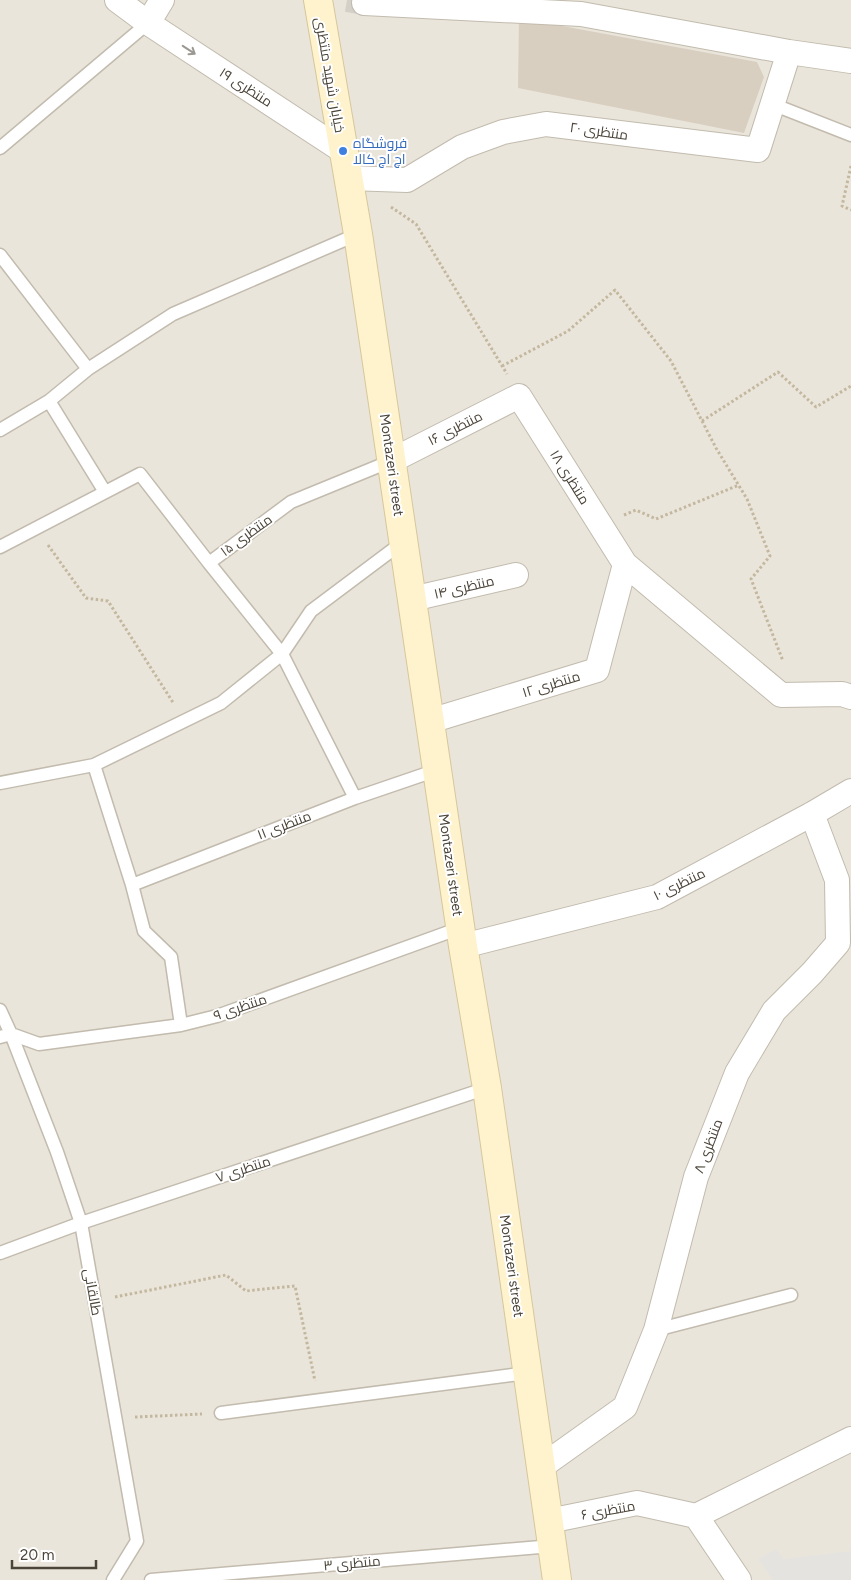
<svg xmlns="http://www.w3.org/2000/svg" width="851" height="1580" font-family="Figtree,Cairo,sans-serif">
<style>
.residential{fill:#eae5da}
.parking{fill:#e5e3e0}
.building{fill:#d8cfc1}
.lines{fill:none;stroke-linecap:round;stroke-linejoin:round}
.street-tunnel{stroke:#d4d0c8;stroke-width:24;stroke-dasharray:24 12;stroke-linecap:butt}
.lane-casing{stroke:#c2bbae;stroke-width:15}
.street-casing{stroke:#c2bbae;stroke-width:26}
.secondary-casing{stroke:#d6c79b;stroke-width:30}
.path{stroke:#c4b79f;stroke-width:3;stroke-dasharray:2.5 2.5;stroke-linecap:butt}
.lane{stroke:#fff;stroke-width:12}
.street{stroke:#fff;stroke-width:24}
.secondary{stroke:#fff3cd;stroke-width:28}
.oneway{stroke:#9c9892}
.shop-dot{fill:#3f7fe0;stroke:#fff;stroke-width:2}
.labels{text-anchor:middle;stroke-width:4;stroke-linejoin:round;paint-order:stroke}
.street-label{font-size:14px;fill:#4b4439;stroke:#fff}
.shop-label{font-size:14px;fill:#366cbe;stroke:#fff;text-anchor:start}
</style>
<rect width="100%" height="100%" fill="#f6f3ec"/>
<path class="residential" d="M0,0H851V1580H0Z"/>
<path class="parking" d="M776,1549L784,1559L851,1551V1580H773L758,1559Z"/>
<path class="building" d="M519,18L757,62L764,77L744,133L518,88Z"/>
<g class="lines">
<path class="street-tunnel" d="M347,0L364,3"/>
<defs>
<path id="lane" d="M772,104L851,135
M0,148L148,23
M0,255L88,369L49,401L0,430
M88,369L173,314L358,234
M49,401L105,492
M0,547L140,474L209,563
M94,765L132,885L144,931L171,957L181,1025
M0,783L94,765L221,703L282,654L311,611L403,542
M355,798L282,654L209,563L291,502L391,461
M132,885L355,798L437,770
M0,1010L11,1034L57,1152L81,1223L137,1541L113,1580
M0,1037L11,1034L39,1044L181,1025L217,1016L460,928
M0,1253L81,1223L487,1088
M656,1330L791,1295
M221,1413L527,1373
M151,1580L552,1546"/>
<path id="street" d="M117,0L148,23L343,151
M364,3L581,14L789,52L851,61
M148,23L162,0
M349,178L407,180L462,147L503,132L546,124L758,150L789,52
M391,461L519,396L625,564L781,695L842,694L851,697
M412,599L516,575
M430,721L597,670L625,564
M463,946L657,897L812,814L851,791
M541,1467L625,1407L656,1330L696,1177L737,1073L774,1011L812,973L838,943L837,880L812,814
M696,1516L851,1439
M696,1516L739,1580
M549,1521L637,1503L696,1516"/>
<path id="secondary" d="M318,0L358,234L463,946L487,1088L557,1580"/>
</defs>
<use href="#lane" class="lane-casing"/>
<use href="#street" class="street-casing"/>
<use href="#secondary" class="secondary-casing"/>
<path class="path" d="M851,166L842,206L851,210
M391,207L416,224L507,374
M502,366L568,331L615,290L671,361L716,448L747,499L770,556L751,579L783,661
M702,421L778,372L816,407L851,386
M624,515L636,510L656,519L739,485
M48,545L86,598L108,601L174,704
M115,1297L226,1275L246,1291L295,1286L315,1381
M135,1417L202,1414"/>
<use href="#lane" class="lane"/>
<use href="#street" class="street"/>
<use href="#secondary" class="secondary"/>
</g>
<defs><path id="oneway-shaft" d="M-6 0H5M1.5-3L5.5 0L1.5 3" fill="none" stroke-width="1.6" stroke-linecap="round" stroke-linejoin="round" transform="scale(1.25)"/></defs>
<use class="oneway" href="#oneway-shaft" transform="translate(189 50) rotate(33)"/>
<circle class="shop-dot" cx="343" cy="151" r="5"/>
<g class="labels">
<g class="street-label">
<text transform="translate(330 75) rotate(80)" y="5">خیابان شهید منتظری</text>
<text transform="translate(246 87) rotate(33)" y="5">منتظری ۱۹</text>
<text transform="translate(599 131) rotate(8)" y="5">منتظری ۲۰</text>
<text transform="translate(455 428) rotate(-27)" y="5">منتظری ۱۶</text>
<text transform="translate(392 465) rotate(82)" y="5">Montazeri street</text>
<text transform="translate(570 477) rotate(58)" y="5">منتظری ۱۸</text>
<text transform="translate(246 535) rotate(-36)" y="5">منتظری ۱۵</text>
<text transform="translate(464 587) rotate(-13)" y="5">منتظری ۱۴</text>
<text transform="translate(551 684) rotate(-17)" y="5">منتظری ۱۲</text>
<text transform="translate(284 825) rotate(-21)" y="5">منتظری ۱۱</text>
<text transform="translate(451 865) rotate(82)" y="5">Montazeri street</text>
<text transform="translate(679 884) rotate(-26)" y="5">منتظری ۱۰</text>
<text transform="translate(240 1007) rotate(-19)" y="5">منتظری ۹</text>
<text transform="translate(708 1146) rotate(-69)" y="5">منتظری ۸</text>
<text transform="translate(243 1169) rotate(-18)" y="5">منتظری ۷</text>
<text transform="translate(512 1266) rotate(82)" y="5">Montazeri street</text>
<text transform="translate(93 1292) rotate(80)" y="5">طالقانی</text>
<text transform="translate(608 1510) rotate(-10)" y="5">منتظری ۶</text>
<text transform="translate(352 1563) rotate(-5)" y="5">منتظری ۳</text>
</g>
<g class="shop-label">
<text x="353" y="148">فروشگاه<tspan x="353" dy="16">اچ اچ کالا</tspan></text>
</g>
</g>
<path d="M12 1560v8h84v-8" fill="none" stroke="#4b4439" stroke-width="2.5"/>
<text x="20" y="1560" font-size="15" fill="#4b4439" stroke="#ffffff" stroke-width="4" paint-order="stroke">20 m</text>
</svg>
